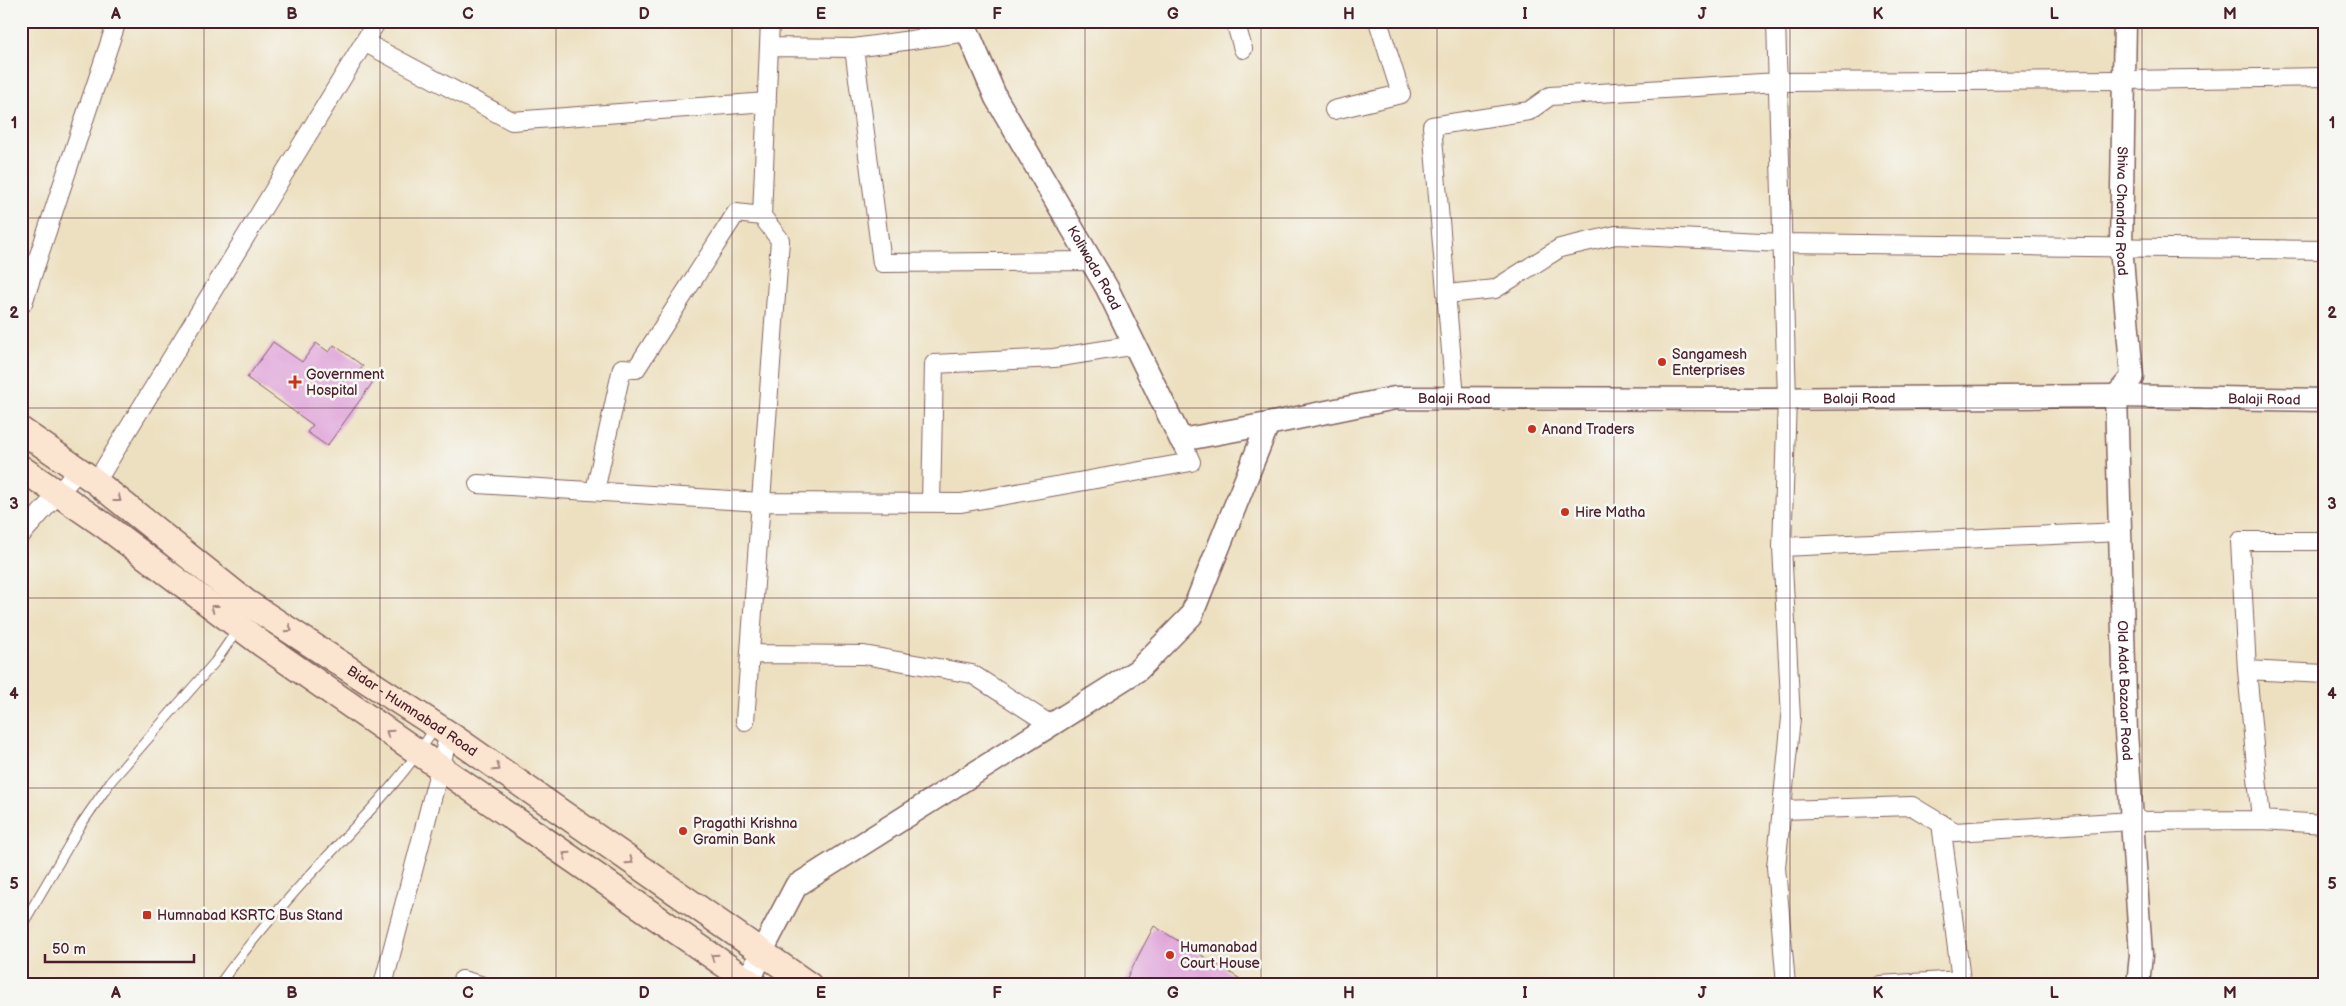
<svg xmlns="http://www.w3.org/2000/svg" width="2346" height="1006" font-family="'Balsamiq Sans',sans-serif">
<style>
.building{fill:#dfa2d9}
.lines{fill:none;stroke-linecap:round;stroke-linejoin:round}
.service-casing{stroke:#83635f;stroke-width:11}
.minor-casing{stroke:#83635f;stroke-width:20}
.tertiary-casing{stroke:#83635f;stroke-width:25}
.secondary-casing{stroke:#83635f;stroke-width:28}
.service{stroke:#fff;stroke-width:9}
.minor{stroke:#fff;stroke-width:18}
.tertiary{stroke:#fff;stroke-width:22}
.secondary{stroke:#fce5d0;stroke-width:25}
.oneway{stroke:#a3827e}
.grid{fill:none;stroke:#4a1f2b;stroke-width:1;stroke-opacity:0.55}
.poi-dot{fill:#c8321e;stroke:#f6f6f2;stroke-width:2}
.labels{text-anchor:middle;stroke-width:5;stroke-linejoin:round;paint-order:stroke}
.street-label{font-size:14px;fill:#4a1f2b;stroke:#f6f6f2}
.poi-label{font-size:14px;fill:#4a1f2b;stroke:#f6f6f2;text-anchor:start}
.neatline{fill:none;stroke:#4a1f2b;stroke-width:2}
.grid-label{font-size:16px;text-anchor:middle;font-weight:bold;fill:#4a1f2b}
</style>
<rect width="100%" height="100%" fill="#f6f6f2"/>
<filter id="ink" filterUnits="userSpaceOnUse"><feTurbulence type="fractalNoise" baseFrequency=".02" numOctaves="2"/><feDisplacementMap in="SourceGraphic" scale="10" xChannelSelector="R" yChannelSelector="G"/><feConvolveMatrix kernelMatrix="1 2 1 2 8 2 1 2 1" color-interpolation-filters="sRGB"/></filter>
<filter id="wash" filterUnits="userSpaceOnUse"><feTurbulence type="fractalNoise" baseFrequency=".0096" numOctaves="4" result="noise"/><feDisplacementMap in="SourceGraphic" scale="20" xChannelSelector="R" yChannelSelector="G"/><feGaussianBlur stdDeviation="1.12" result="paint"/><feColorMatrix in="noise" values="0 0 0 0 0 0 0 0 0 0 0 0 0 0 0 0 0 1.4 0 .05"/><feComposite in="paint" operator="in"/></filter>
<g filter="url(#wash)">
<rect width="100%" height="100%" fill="#ede0c0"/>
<g id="blocks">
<path class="building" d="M273,342L302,362L316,343L329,352L334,345L363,366L359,372L373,382L327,446L307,432L313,425L247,378Z
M1154,926L1250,985H1123Z"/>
</g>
</g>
<g filter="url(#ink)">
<use href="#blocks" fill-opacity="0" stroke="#83635f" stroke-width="1"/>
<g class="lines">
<defs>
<path id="service" d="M21,927L82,823L111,781L215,662L238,629
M219,985C241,954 266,924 291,896C340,840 395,791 435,728"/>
<path id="minor" d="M1235,21L1243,49
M1776,21L1787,399L1782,547L1791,718L1776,867L1786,985
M968,32L854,48L882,263L1091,261
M364,42L512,121L767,102
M769,47L854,48
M1334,110L1401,94L1378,21
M1447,294L1495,289L1560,248L1616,235L1782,243L2325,250
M21,302L23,303L117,21
M1455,398L1432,126L1529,111L1550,96L1778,82L2124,80L2325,77
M96,482L377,21
M478,484L761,502L961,503L1191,462L1181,440
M595,491L622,368L636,369L736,213L762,216
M931,503L934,364L1054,358L1136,345
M21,535L79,470
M1782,547L2120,532
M750,654L864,655L972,674L1051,725
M2247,670L2325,674
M745,721L780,240L762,216L770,21
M1782,810L1912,806L1955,832L2132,821L2261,820L2325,824
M2261,820L2247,670L2240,541H2325
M462,980L480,985
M383,985L449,734
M1880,985L1961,980L1941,823"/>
<g id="tertiary">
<path id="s1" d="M963,21L996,98L1107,288L1181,440L1268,424"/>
<path id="s2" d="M2125,21L2121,247L2132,377L2116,396L2126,732L2141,955L2138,985"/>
<path id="s3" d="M748,985L761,953L796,886L1138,670L1191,616L1268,424L1395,398L1754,399L2116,396L2325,400"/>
</g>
<g id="secondary">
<path id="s4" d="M21,430L96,482L246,602L449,734L809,985"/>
<path d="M21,468L105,526L262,644L754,985"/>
</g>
</defs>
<use href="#service" class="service-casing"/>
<use href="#minor" class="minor-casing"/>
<use href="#tertiary" class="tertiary-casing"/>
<use href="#secondary" class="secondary-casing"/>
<use href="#service" class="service"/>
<use href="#minor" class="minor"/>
<use href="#tertiary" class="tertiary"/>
<use href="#secondary" class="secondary"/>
</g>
<defs><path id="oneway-chevron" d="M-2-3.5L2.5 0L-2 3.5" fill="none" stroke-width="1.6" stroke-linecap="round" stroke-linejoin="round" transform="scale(1.25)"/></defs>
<g class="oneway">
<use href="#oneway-chevron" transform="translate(118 499) rotate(38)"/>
<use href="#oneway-chevron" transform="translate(214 608) rotate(-143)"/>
<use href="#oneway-chevron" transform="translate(289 629) rotate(33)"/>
<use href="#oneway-chevron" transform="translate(389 733) rotate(-145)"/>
<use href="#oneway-chevron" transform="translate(497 768) rotate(35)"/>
<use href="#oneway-chevron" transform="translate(566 855) rotate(-146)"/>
<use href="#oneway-chevron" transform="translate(630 861) rotate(35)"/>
<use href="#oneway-chevron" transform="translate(714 957) rotate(-145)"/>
</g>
</g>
<path class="grid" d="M204,21V985M380,21V985M556,21V985M732,21V985M909,21V985M1085,21V985M1261,21V985M1437,21V985M1614,21V985M1790,21V985M1966,21V985M2142,21V985M21,218H2325M21,408H2325M21,598H2325M21,788H2325"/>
<g class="poi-dot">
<circle cx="1662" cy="362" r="5"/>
<path d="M292.5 374.5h5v5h5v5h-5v5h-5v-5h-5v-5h5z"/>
<circle cx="1532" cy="429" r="5"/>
<circle cx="1565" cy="512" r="5"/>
<circle cx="683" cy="831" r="5"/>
<rect x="142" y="910" width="10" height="10" rx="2.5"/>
<circle cx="1170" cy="955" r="5"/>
</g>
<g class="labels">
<g class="street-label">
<text dy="5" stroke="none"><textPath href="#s2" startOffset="190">Shiva Chandra Road</textPath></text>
<text dy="5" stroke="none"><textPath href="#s1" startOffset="280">Koliwada Road</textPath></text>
<text dy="5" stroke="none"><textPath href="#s3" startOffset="986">Balaji Road</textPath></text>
<text dy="5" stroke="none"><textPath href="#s3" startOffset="1391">Balaji Road</textPath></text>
<text dy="5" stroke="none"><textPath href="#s3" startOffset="1796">Balaji Road</textPath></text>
<text dy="5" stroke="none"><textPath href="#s2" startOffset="676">Old Adat Bazaar Road</textPath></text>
<text dy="5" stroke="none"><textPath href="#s4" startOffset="482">Bidar - Humnabad Road</textPath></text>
</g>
<g class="poi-label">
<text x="1672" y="359">Sangamesh<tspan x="1672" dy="16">Enterprises</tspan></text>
<text x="306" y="379">Government<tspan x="306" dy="16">Hospital</tspan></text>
<text x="1542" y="434">Anand Traders</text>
<text x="1575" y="517">Hire Matha</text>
<text x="693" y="828">Pragathi Krishna<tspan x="693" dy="16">Gramin Bank</tspan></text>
<text x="157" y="920">Humnabad KSRTC Bus Stand</text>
<text x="1180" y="952">Humanabad<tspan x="1180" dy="16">Court House</tspan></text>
</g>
</g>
<rect width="2346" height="1006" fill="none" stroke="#f6f6f2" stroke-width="55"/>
<path d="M45 954v8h149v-8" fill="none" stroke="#4a1f2b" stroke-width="2.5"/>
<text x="52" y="954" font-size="15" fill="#4a1f2b" stroke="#f6f6f2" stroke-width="4" paint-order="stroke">50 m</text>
<rect x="28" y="28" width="2290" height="950" class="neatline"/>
<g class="grid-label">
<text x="116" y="19">A</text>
<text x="292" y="19">B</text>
<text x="468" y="19">C</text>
<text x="644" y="19">D</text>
<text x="821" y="19">E</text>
<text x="997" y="19">F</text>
<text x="1173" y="19">G</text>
<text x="1349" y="19">H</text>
<text x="1525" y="19">I</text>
<text x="1702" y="19">J</text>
<text x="1878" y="19">K</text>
<text x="2054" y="19">L</text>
<text x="2230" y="19">M</text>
<text x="14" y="128">1</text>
<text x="2332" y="128">1</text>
<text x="14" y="318">2</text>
<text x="2332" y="318">2</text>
<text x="14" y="509">3</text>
<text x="2332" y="509">3</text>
<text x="14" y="699">4</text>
<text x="2332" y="699">4</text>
<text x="14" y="889">5</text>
<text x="2332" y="889">5</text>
<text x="116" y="998">A</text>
<text x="292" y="998">B</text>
<text x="468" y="998">C</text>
<text x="644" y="998">D</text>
<text x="821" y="998">E</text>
<text x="997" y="998">F</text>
<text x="1173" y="998">G</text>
<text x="1349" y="998">H</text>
<text x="1525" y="998">I</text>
<text x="1702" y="998">J</text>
<text x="1878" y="998">K</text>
<text x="2054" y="998">L</text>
<text x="2230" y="998">M</text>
</g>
</svg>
